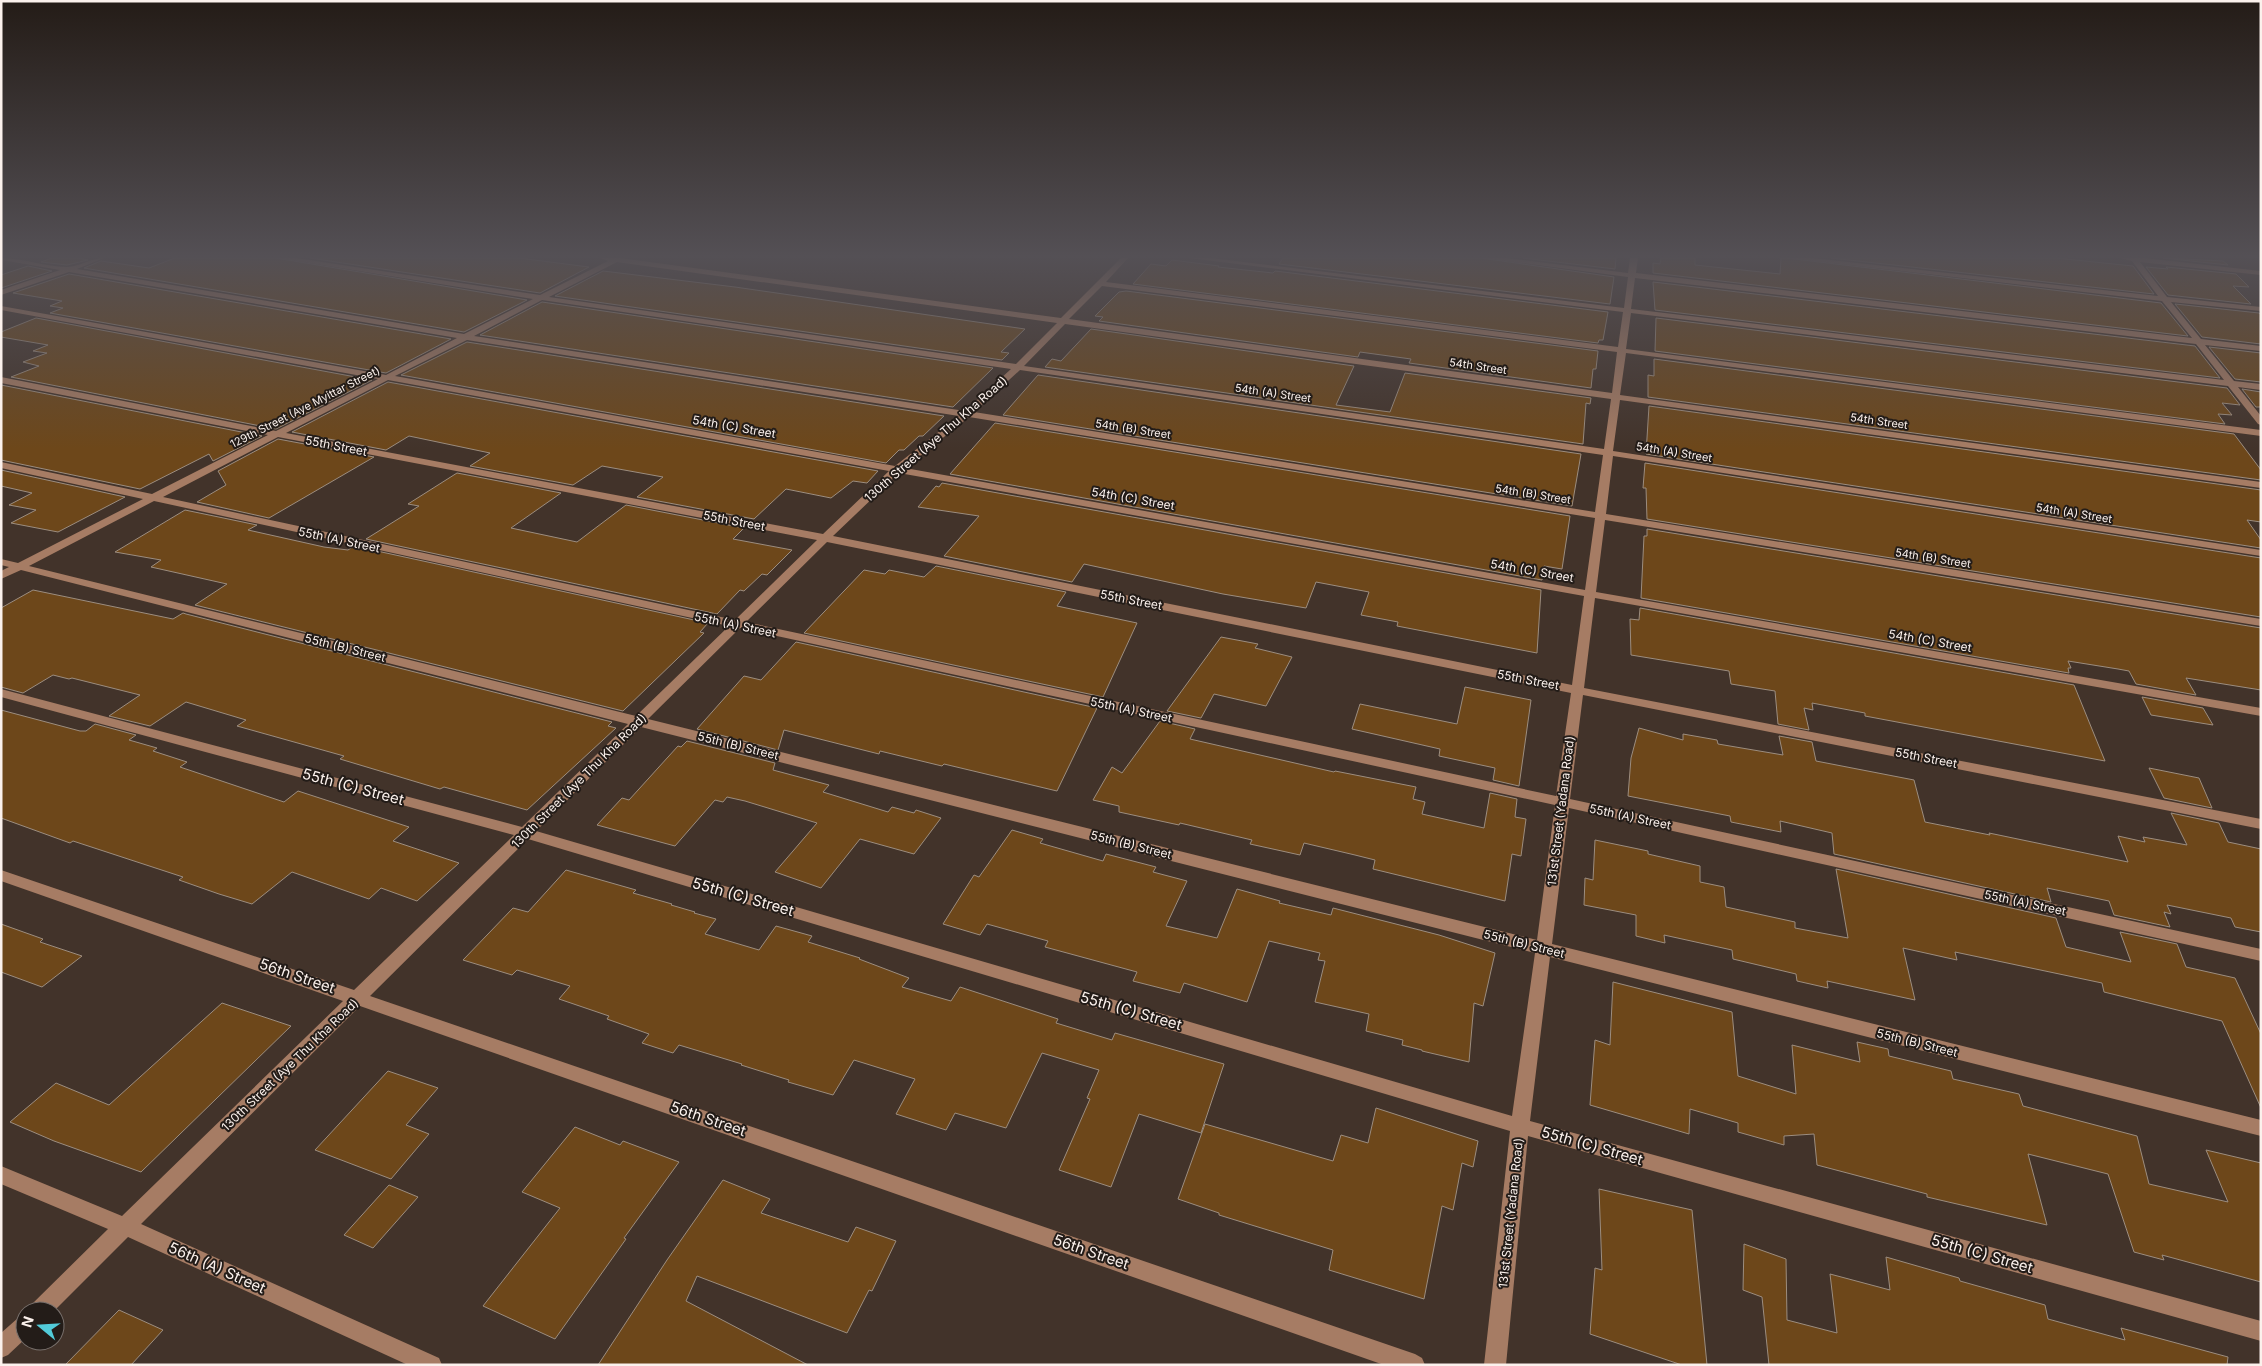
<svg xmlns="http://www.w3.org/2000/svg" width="2262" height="1366" font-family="Inter,sans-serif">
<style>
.building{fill:#6d471a;stroke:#9c8d7f}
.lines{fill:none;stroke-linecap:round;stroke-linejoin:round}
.minor{fill:#a67c64;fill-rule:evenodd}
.labels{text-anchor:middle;stroke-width:4;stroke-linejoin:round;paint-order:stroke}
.far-street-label{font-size:11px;fill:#fbf1ec;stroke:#231c18}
.street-label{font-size:12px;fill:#fbf1ec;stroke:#231c18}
.near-street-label{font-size:15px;fill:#fbf1ec;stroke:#231c18}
</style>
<rect width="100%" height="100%" fill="#42332a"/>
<path class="building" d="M52,258H78L88,260L67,265L41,262Z
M175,258H276L527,300L464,332L84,268L101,261L149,268Z
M310,258H519L589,267L540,293Z
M1283,258H1481L1614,277L1610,304L1279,264Z
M1523,258H1616L1615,269Z
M1661,258H1695V265L1780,274L1781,258H1786L2161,303L2188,336L1653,273V263L1660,264Z
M1831,258H2056L2133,266L2154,294Z
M2163,258L2223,261L2228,265Z
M1172,260L1219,266L1218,267L1273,273L1275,271L1608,312L1603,340H1599L1598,343L1133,284L1151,264L1166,266Z
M28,266L52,271L1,288V275Z
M2146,267L2168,269L2166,267L2236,274L2249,287L2233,286L2251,304L2168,295Z
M603,271L735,287L1025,329L1001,352L1009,353L1002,360L555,296Z
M69,274L451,339L386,373L50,313L63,308L50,306L62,301L13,293Z
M1653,282L2195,346L2220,378L1655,310Z
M1126,291L1598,351L1596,369H1593L1591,388L1409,363L1411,359L1360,352L1358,357L1099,321L1103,317L1095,316L1119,292Z
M542,302L993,368L953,407L480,335Z
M2175,304L2259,313L2261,315V344L2202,337Z
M36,318L372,380L276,429L11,377L39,366L23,362L47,353L33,351L48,345L1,337V332Z
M1656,318L2227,388L2240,405L2222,403L2232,415L2218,414L2225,424L1655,351Z
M1091,329L1354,366L1336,405L1390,412L1405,373L1591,398L1590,404L1586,403L1583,444L1045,367L1052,359L1061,361Z
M467,342L944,416L923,436H919L904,450H899L886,463L401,375Z
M2209,347L2261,353V382L2235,379Z
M1654,359L2234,434L2261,470V480L1648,397V375L1654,376Z
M1038,375L1581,454L1572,506L1003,415Z
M388,382L878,471L867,483L853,481L831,498L786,489L754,519L637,497L663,477L602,466L573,485L470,466L490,453L409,436L386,450L292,432Z
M1,385L262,436L213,461L209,454L140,489L1,460Z
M2242,389L2261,392V407H2256Z
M1649,406L2261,490V522L2247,520L2261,540V548L1646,454Z
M995,423L1570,516L1562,569L1544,566L1542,580L950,474Z
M278,439L374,457L269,518L197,502L226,485L218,471Z
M1645,463L2261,558V617L1647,519L1646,488H1643Z
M1,470L125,497L58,532L11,523L36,510L9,505L32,493L1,486Z
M457,473L561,493L511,528L577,542L626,505L744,528L733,539L792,550L767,575L762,574L744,591L740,590L717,614L366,539L419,506L408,504Z
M942,483L1541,590L1537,653L1397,626L1398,622L1361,615L1369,592L1316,582L1306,608L1223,594L1084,564L1072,582L944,556L979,516L918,507L936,486L939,487Z
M185,510L257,525L248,530L324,547L348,550L354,546L708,623L700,632L704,633L623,711L195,605L227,584L151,567L161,560L115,552Z
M1647,529L2261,628V690L2186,678L2196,695L2136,684L2129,671L2118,669L2068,661L2071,668H2068L2069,673L1641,598L1644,536H1647Z
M936,566L1066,592L1057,606L1137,623L1103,697L804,633L864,570L885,574L889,570L924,577Z
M33,590L173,619L183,613L186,614L612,722L608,726L616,728L527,810L444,787L440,789L340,759L344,756L237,726L246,720L186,702L150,726L109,716L140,695L72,678L69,679L53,675L23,693L1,687V608Z
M1640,608L2074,685L2105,761L1865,716V713L1812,703L1813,710L1804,708L1809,730L1778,724L1775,691L1731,684L1729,671L1631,655L1630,619L1639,620Z
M1221,637L1258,644L1255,648L1292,657L1266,706L1214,694L1201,718L1167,711Z
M796,642L1097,708L1057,791L944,764L942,766L880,751L879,754L784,730L778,750L697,729L744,676L761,680Z
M1465,687L1531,700L1519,786L1493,780L1495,768L1439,756L1440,749L1352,729L1360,704L1457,724Z
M2142,697L2203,708L2213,725L2151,715Z
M1,710L80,731H86L95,724L136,735L129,740L157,748L153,751L187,762L180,767L284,802L298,791L409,827L393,841L459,863L417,901L381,888L369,899L292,872L252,904L219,894L179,880L183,877L73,841L70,843L1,818Z
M1160,721L1195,729L1190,739L1334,772L1335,771L1416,787L1413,799L1425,802L1422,814L1484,828L1490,793L1517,799L1515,817L1526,819L1521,856L1512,854L1505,901L1373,869L1375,860L1355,855L1304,843L1300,855L1250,844L1252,840L1180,823L1179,825L1119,812V806L1093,800L1112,767L1122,773Z
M1639,728L1683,740V734L1717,740L1718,744L1783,755L1779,736L1812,742L1816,761L1914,780L1925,822L1990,835L1989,833L2128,862L2118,836L2145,842L2143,837L2187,845L2171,813L2219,823L2228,842L2261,849V932L2235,927L2231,918L2167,905L2171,914L2164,912L2170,927L2114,915L2109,901L2047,888L2051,902L1834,854L1832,833L1780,821L1781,832L1731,822L1730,816L1628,796L1631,758Z
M687,741L775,763L773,770L829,785L823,792L888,812L892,807L914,813L916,810L941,818L914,854L860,839L821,888L775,872L817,823L745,801L727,797L723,802L715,800L675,846L597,825L622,798L629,800L678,746L681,747Z
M2149,768L2199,778L2212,808L2164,798Z
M1012,830L1043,839L1040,843L1103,861L1106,854L1156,867L1153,872L1187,881L1166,926L1217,938L1237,889L1280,901L1279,903L1331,915L1333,908L1439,935L1495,953L1483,1006L1474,1003L1469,1062L1422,1051V1050L1402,1045L1403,1040L1366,1031L1369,1014L1315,1002L1325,961L1318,960L1320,953L1269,941L1247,1002L1184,983L1180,993L1133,981L1137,972L1045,947L1048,941L987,924L980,935L943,924L974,875L979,877Z
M1595,840L1648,851V854L1700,866V882L1724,887L1726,907L1795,922V928L1848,938L1836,869L2056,918L2066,947L2131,962L2120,932L2177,944L2186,967L2235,978L2261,1034V1108L2222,1021L2104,992L2102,983L1955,952L1957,960L1903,948L1915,1000L1827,981L1828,988L1797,981L1796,974L1733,959L1732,950L1664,935L1665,943L1636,936V915L1584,905L1585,878L1593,880Z
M566,870L636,890L633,893L672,904L671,905L695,912L694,913L716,919L705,934L759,950L776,926L812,936L808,942L860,958L859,959L909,978L902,987L951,1001L960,987L1058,1019L1056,1023L1112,1040L1115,1033L1224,1064L1201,1133L1139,1114L1111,1187L1059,1170L1090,1099L1087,1098L1099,1070L1042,1053L1006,1128L955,1113L946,1130L896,1114L915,1079L854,1060L833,1095L788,1082L789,1080L741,1065L742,1064L679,1045L673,1053L642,1043L649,1034L607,1019L609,1016L559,999L570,986L517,970L512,975L463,960L513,908L528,912Z
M1,924L43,939L40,942L82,956L42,987L1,972Z
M1613,982L1732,1012L1738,1076L1796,1094L1792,1045L1860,1062L1857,1042L1888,1049L1889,1056L1951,1071L1953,1079L2019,1094L2023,1106L2137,1136L2149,1184L2228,1202L2206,1150L2261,1163V1282L2162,1255L2164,1260L2134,1252L2108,1174L2028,1154L2047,1225L1927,1197V1194L1817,1165L1814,1134L1784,1136V1145L1738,1132V1123L1690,1109L1689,1134L1590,1105L1595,1040L1610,1045Z
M222,1003L291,1026L141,1172L54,1141L10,1122L56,1083L109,1105Z
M388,1071L438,1088L406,1125L429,1134L391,1179L315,1150Z
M1376,1108L1478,1141L1473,1167L1462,1163L1453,1210L1442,1206L1424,1299L1329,1270L1333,1250L1219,1215V1213L1178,1199L1205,1124L1333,1161L1341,1135L1368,1143Z
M575,1127L620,1145L623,1141L679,1162L624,1238L626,1239L555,1339L483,1306L560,1208L522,1192Z
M723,1180L770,1199L761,1213L848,1242L856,1227L896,1241L872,1291L869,1290L847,1333L697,1276L686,1301L808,1365H598L667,1260Z
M389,1185L418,1197L373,1248L344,1235Z
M1599,1189L1692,1210L1707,1365H1682L1590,1334L1595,1268L1602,1270Z
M1744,1244L1786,1259L1787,1320L1837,1333L1830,1274L1890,1290L1886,1257L1959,1278L1960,1281L2045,1305L2048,1319L2125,1340L2121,1328L2228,1357L2227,1365H1769L1762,1297L1743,1290Z
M119,1310L163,1330L131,1365H65Z"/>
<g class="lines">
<path class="minor" d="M1,258C23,258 45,267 67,267C79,267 91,258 104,258L77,269L464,334L533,299L278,258H296L540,295L608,261L600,258H620L1061,318L1121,258H1128L1106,282L1618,347L1623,312L1189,258H1211L1624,308L1628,277L1483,258H1506L1628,273L1630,258H1638L1636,273L2192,338L2162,301L1788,258H1812L2158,296L2132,261L2120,258H2144L2261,271V275L2140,262L2167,297L2261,307V311L2171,302L2201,339L2261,346V351L2205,345L2234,381L2261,384V390L2238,387L2261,416V425L2258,424L2228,386L1631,313L1626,349L2261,430V436L1626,353L1620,395L2261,482V488L1620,400L1613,451L2261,550V556L1613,456L1606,514L2261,619V626L1605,520L1596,592L2261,708V716L1595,598L1584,688L2261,819V829L1583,695L1570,799L2261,949V961L1569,808L1552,944L2261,1120V1136L1550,957L1530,1121L2261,1321V1341L1528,1136L1506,1365H1484L1510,1131L528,839L370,996L1415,1354L1422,1358L1425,1365H1384L360,1006L141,1224L439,1358L442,1365H408L128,1237L54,1311H29L32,1304L108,1229L1,1184V1166L122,1216L343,1001L1,881V870L354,990L514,835L1,697V689L522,827L628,724L21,570L1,579V571L9,567L1,565V559L18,563L143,499L1,468V462L152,494L268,435L1,383V377L276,431L378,379L1,310V306L386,375L457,338L69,272L1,295V290L60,270L2,260ZM617,262L1057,323L1016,364L549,297ZM1635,278L2196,344L2224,380L1631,309ZM1102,286L1617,352L1612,393L1069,319ZM542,300L1011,369L965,411L474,336ZM1065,324L1611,399L1604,449L1024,366ZM467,340L959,416L895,466L395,376ZM1020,370L1603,455L1595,512L974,412ZM388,380L889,471L823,534L286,433ZM969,417L1595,518L1585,590L905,468ZM278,437L817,540L735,620L163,497ZM899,473L1584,596L1572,685L833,536ZM154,501L729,626L636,716L29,566ZM827,542L1571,693L1556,796L746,622ZM740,628L1555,805L1537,940L648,719ZM641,727L1535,953L1512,1116L536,831Z
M25,1315V1339L8,1355L1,1358V1333L18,1318Z"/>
</g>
<linearGradient id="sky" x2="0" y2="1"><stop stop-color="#241c17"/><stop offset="0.57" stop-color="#545055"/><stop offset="1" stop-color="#545055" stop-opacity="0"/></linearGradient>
<rect width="2262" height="449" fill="url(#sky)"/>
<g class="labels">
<g class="far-street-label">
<text transform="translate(1478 366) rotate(8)" y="4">54th Street</text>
<text transform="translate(1273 393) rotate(8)" y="4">54th (A) Street</text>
<text transform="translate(305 407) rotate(-27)" y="4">129th Street (Aye Myittar Street)</text>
<text transform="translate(1879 421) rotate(8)" y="4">54th Street</text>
<text transform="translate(1133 429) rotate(9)" y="4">54th (B) Street</text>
<text transform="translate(1674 452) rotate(9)" y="4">54th (A) Street</text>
<text transform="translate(1533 494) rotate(9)" y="4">54th (B) Street</text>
<text transform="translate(2074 513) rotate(9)" y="4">54th (A) Street</text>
<text transform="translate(1933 558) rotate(9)" y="4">54th (B) Street</text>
</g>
<g class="street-label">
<text transform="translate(734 427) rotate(10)" y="4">54th (C) Street</text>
<text transform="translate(936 439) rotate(-41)" y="4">130th Street (Aye Thu Kha Road)</text>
<text transform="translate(336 446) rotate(11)" y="4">55th Street</text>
<text transform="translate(1133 499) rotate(10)" y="4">54th (C) Street</text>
<text transform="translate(734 521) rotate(11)" y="4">55th Street</text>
<text transform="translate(339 540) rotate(12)" y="4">55th (A) Street</text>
<text transform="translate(1532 571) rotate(10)" y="4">54th (C) Street</text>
<text transform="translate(1131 600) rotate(11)" y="4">55th Street</text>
<text transform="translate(735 625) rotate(12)" y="4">55th (A) Street</text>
<text transform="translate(1930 641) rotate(10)" y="4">54th (C) Street</text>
<text transform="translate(345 648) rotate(14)" y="4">55th (B) Street</text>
<text transform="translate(1528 680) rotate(11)" y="4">55th Street</text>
<text transform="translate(1131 710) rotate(12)" y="4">55th (A) Street</text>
<text transform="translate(738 746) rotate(14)" y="4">55th (B) Street</text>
<text transform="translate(1926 758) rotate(11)" y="4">55th Street</text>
<text transform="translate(579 781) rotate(-45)" y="4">130th Street (Aye Thu Kha Road)</text>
<text transform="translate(1561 811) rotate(-83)" y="4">131st Street (Yadana Road)</text>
<text transform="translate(1630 817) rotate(12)" y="4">55th (A) Street</text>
<text transform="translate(1131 845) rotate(14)" y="4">55th (B) Street</text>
<text transform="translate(2025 903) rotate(12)" y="4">55th (A) Street</text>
<text transform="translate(1524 944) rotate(14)" y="4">55th (B) Street</text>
<text transform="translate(1917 1043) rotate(14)" y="4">55th (B) Street</text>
<text transform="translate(290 1065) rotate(-44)" y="4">130th Street (Aye Thu Kha Road)</text>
<text transform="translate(1511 1213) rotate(-84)" y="4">131st Street (Yadana Road)</text>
</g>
<g class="near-street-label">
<text transform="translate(353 787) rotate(15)" y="5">55th (C) Street</text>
<text transform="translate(743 897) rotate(16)" y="5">55th (C) Street</text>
<text transform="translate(297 976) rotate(19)" y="5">56th Street</text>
<text transform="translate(1131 1011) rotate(16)" y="5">55th (C) Street</text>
<text transform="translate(708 1119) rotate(19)" y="5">56th Street</text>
<text transform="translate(1592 1146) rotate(16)" y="5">55th (C) Street</text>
<text transform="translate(1091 1252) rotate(19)" y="5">56th Street</text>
<text transform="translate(1982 1254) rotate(16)" y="5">55th (C) Street</text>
<text transform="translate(217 1268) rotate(24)" y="5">56th (A) Street</text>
</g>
</g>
<rect width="2262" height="1366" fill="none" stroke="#fbf1ec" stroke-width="5"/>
<g transform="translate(40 1326) rotate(288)"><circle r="24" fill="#231c18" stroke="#79716d"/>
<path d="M0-4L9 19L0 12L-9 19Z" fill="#52cbd9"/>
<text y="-8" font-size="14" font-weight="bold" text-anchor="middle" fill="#fbf1ec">N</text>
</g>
</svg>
